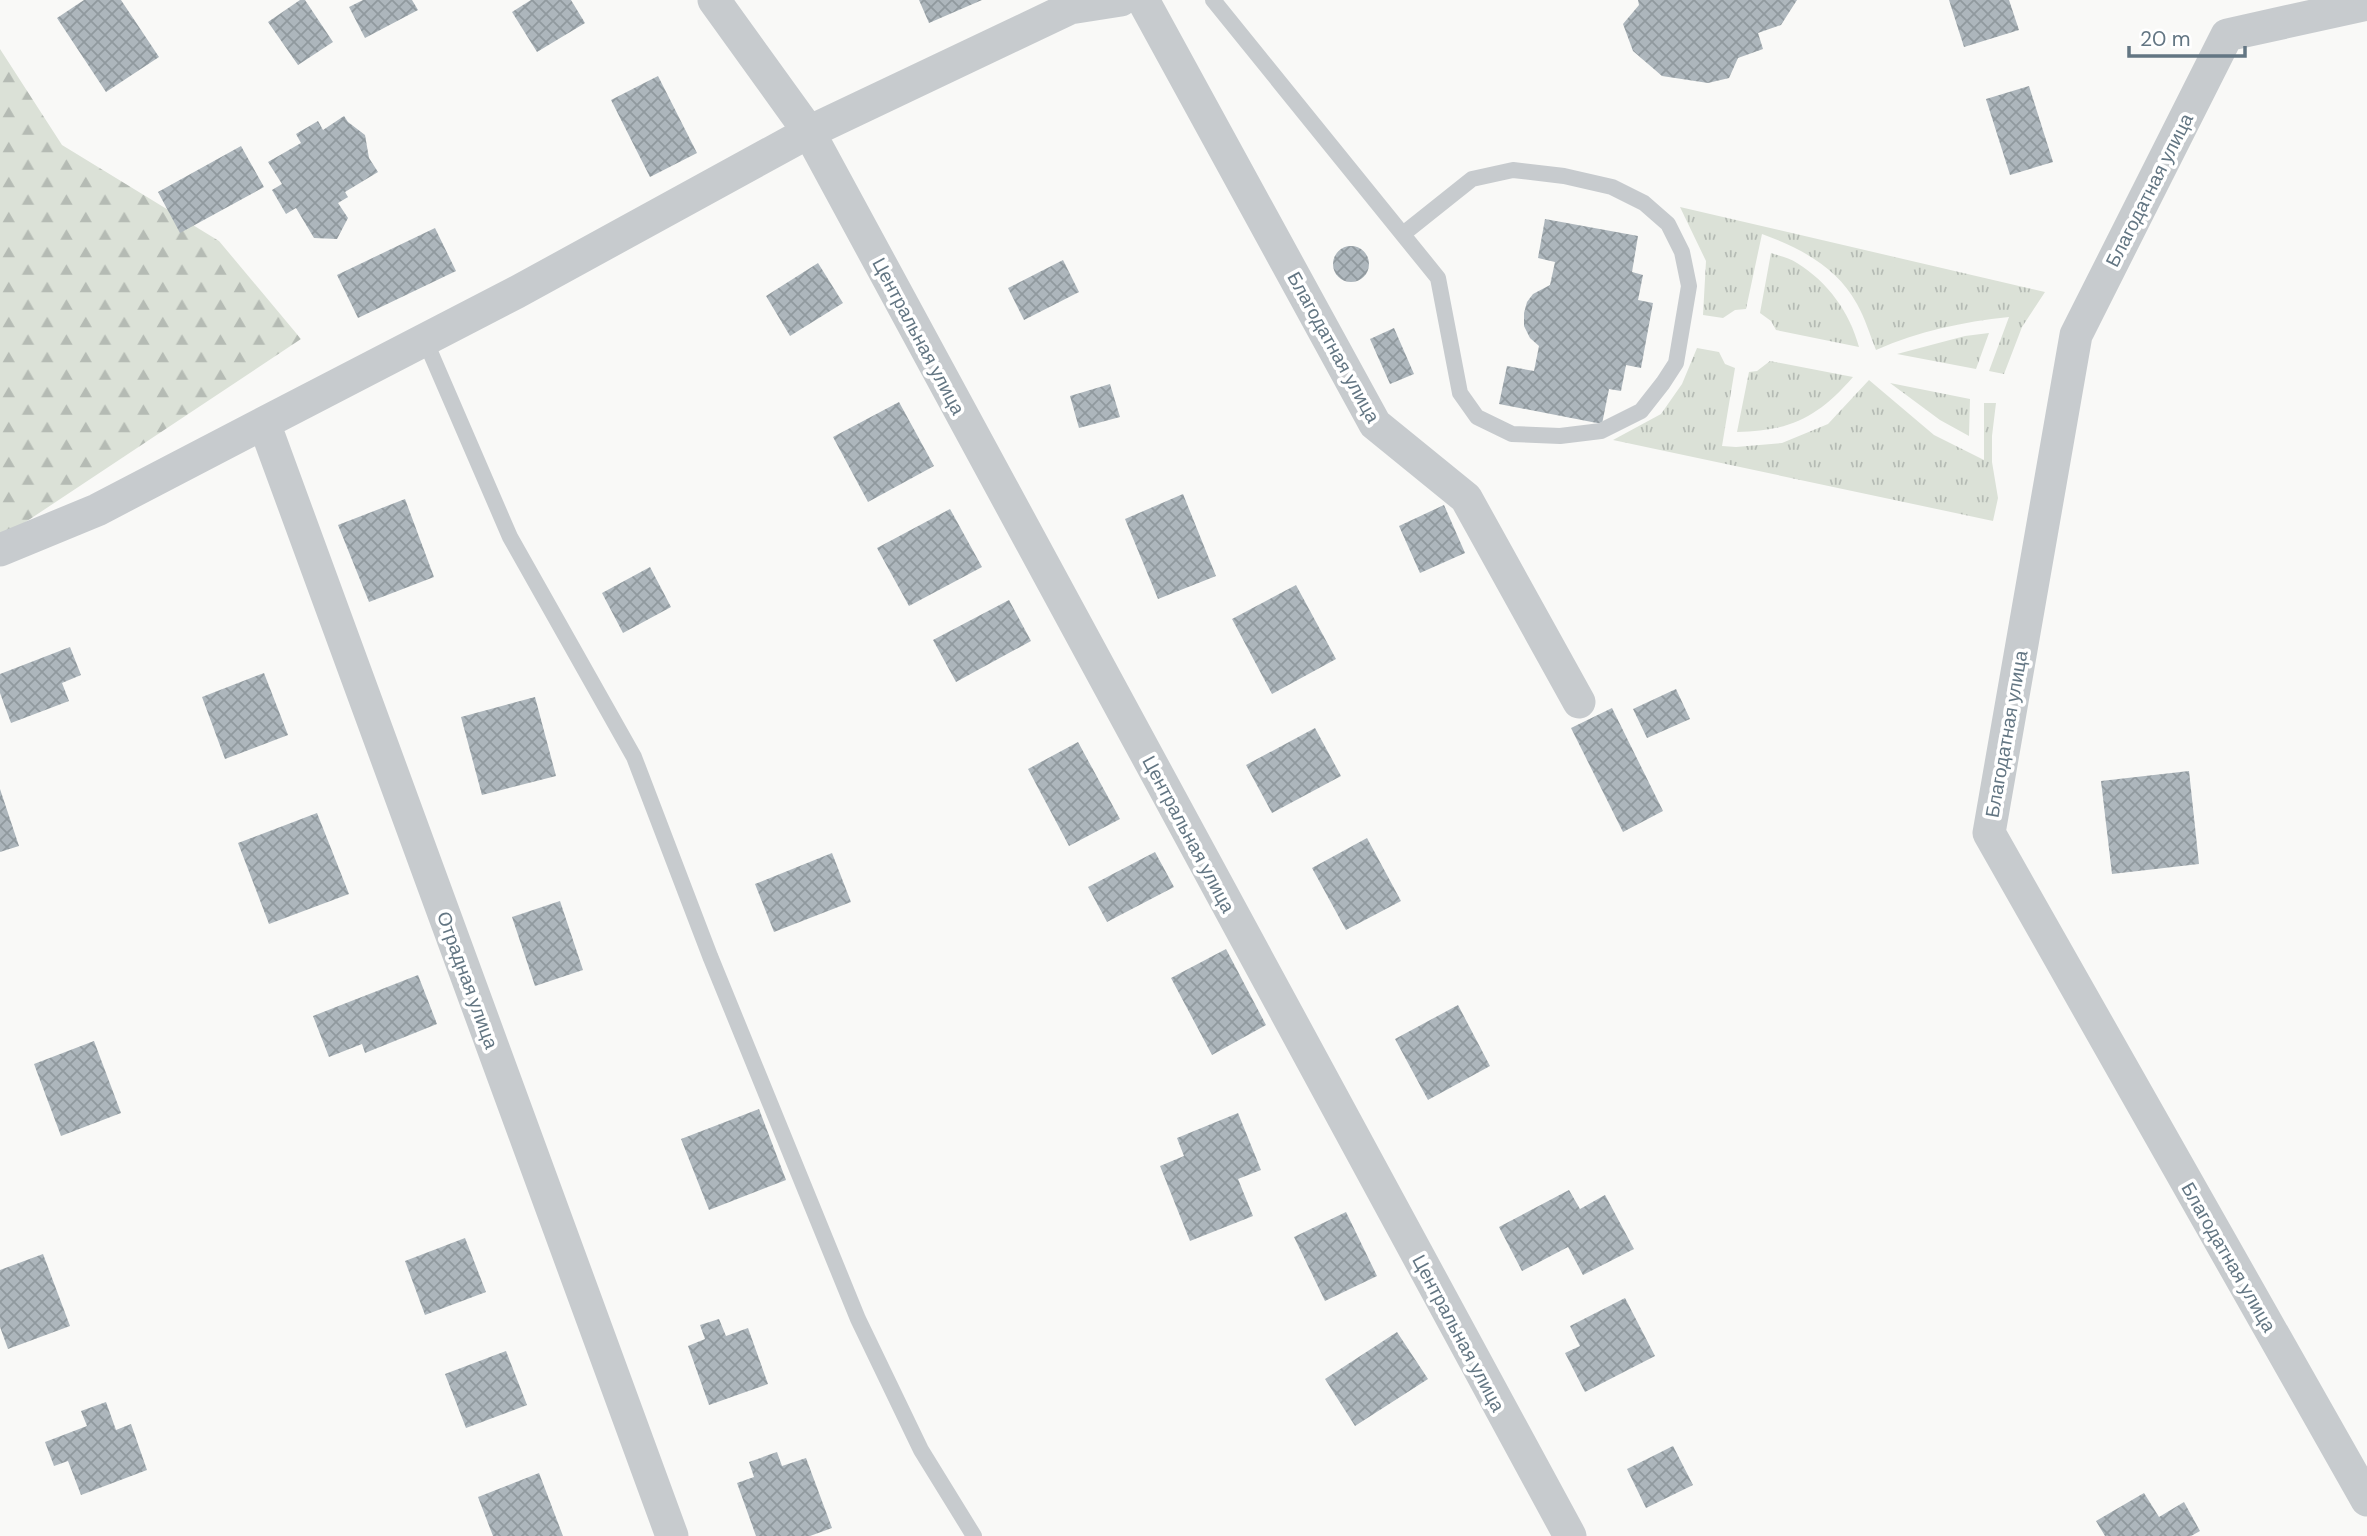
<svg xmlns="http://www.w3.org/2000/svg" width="2367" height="1536" font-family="'DM Sans',sans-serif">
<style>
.grass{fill:url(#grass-tufts)}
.forest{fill:url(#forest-firs)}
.building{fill:url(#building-cross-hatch)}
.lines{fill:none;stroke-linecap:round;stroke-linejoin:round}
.service{stroke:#c7cbce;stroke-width:16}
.minor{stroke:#c7cbce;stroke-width:33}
.labels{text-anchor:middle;stroke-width:7;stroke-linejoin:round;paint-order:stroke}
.street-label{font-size:19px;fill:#637683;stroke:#fff}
</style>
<defs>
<pattern id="grass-tufts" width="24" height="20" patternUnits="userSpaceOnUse" patternTransform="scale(1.75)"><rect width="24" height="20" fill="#dbe1d7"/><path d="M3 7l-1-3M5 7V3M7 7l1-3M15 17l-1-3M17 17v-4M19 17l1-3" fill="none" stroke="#b5bbb4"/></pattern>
<pattern id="forest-firs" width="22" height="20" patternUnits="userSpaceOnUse" patternTransform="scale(1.75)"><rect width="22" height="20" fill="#dbe1d7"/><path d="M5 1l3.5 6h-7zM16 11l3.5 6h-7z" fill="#b5bbb4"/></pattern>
<pattern id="building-cross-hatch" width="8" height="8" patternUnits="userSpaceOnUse" patternTransform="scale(1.75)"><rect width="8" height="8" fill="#adb6bc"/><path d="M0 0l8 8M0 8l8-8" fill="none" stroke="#90999e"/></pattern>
</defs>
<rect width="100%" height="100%" fill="#f9f9f7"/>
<path class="grass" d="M1680,207L2045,292L2022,327L2004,374L1989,371L2009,317C1962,322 1919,331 1876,350C1870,335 1865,318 1857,304C1837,267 1800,248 1762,234L1746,309L1735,310L1723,318L1703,315L1706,261Z
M1771,253C1780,256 1790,258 1797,263C1828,282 1850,313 1859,347L1776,330L1771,321L1760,313Z
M1989,333L1976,369L1897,354L1965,336Z
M1697,348L1719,352L1725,364L1735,368L1722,446L1736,447L1782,443L1828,424L1869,380L1934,435L1984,460V403H1996L1992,436V462L1998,498L1993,521L1613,440L1661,414L1682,384Z
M1770,361L1853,377C1818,417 1791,431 1737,432L1749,372L1757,371Z
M1890,383L1970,399L1969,436L1940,420Z"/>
<path class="forest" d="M0,49L62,145L219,241L301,339L0,539Z"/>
<path class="building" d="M84,0H121L159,57L106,92L57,18Z
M300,0H305L333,42L298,65L268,22Z
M363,0H412L418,10L365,38L349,7Z
M531,0H571L585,23L537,52L512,12Z
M919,0H982L929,23Z
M1638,0H1797L1781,25L1758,33L1763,49L1738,58L1729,78L1708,83L1662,76L1633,51L1623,24L1639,5Z
M1949,0H2009L2019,30L1964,47Z
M658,76L697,153L650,177L611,100Z
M2029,86L2053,162L2010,175L1986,99Z
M344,116L348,122L365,135L369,158L378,172L345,192L348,197L338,203L348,218L337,239L314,238L296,208L286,214L272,190L282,184L268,162L301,143L296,134L318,121L323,130Z
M241,146L264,187L180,233L158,192Z
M1545,219L1638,236L1632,272L1643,275L1638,300L1653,303L1641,368L1626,365L1621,391L1609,389L1602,424L1499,404L1507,366L1534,371L1539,346L1530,338L1524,326V313L1527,302L1533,294L1550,285L1555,262L1538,258Z
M435,228L456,271L358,318L337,275Z
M1333 264a18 18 0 1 1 36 0a18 18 0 1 1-36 0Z
M1063,260L1079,292L1024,320L1008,288Z
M818,263L843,303L790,336L766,296Z
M1394,328L1414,374L1390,384L1370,339Z
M1110,384L1120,417L1079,428L1070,396Z
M899,402L934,466L868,502L833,437Z
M1183,494L1216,576L1158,599L1125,519Z
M405,499L434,577L369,602L338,525Z
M1444,505L1465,553L1420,573L1399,526Z
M950,509L982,567L909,606L877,548Z
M650,567L671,607L623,633L602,593Z
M1296,585L1336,659L1272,694L1232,619Z
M1009,600L1031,641L956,682L933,640Z
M70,647L81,675L62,683L69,701L11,723L0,693V674Z
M264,673L288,735L225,759L202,697Z
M1676,689L1690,719L1647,738L1633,709Z
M535,697L556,776L482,795L461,717Z
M1612,708L1663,811L1623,832L1571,728Z
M1315,728L1341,776L1272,813L1246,765Z
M1078,742L1120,819L1069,846L1028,769Z
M2189,771L2199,864L2112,874L2101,781Z
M0,789L19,846L0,852Z
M317,813L349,894L269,924L238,843Z
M1367,838L1401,901L1346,930L1312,868Z
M1155,852L1174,887L1107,922L1088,887Z
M832,853L851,902L774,932L755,884Z
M560,901L583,970L535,986L512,917Z
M1226,949L1266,1025L1212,1055L1171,978Z
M418,975L437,1024L365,1053L362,1044L329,1057L313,1016Z
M1458,1005L1490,1066L1428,1100L1395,1039Z
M94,1041L121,1113L61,1136L34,1064Z
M759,1109L786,1180L709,1210L681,1139Z
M1238,1113L1261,1170L1238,1179L1253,1216L1190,1241L1160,1166L1184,1156L1177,1138Z
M1569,1190L1580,1209L1605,1195L1634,1249L1583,1275L1568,1247L1522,1271L1499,1227Z
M1346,1212L1377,1276L1325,1301L1294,1237Z
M465,1238L486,1292L425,1315L405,1261Z
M43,1254L70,1326L8,1349L0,1327V1270Z
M1625,1298L1655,1356L1585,1392L1565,1353L1580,1346L1570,1326Z
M719,1319L726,1336L748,1328L768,1384L709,1405L688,1346L705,1339L700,1325Z
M1397,1332L1428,1379L1355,1426L1325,1379Z
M506,1351L527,1405L466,1428L445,1374Z
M106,1402L116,1430L131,1424L147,1470L81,1495L68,1461L54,1466L45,1442L87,1426L81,1411Z
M1673,1446L1693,1485L1646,1508L1627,1469Z
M777,1452L782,1466L806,1458L832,1528L810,1536H756L737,1483L754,1477L749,1462Z
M539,1473L563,1536H493L478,1497Z
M2144,1493L2159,1517L2184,1502L2200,1531L2191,1536H2105L2096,1521Z"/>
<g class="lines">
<path class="service" d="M1213,0L1438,278L1460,393L1477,417L1512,434L1560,436L1601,431L1641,411L1663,383L1676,363L1689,286L1682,252L1668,224L1644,203L1612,187L1564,176L1513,170L1472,179L1403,234
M425,340L510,537L634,757L710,956L858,1319L921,1450L974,1536"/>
<path class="minor" d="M714,0L809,132L1570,1536
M1143,0L1375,424L1466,498L1579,702
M2367,4L2227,35L2076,335L1989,833L2367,1500
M264,423L672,1536
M0,550L97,510L264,423L517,292L809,132L1070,8L1121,0"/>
</g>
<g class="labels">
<g class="street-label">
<text transform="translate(2149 190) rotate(-63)" y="7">Благодатная улица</text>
<text transform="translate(919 336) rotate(62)" y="7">Центральная улица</text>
<text transform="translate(1334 347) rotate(61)" y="7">Благодатная улица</text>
<text transform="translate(2006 734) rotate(-80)" y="7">Благодатная улица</text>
<text transform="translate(1189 834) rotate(62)" y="7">Центральная улица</text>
<text transform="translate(468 980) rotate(70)" y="7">Отрадная улица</text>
<text transform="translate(2229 1257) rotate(60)" y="7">Благодатная улица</text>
<text transform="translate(1459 1333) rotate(62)" y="7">Центральная улица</text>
</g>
</g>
<path d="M2129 46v10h116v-10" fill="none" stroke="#637683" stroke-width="3.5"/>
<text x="2140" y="46" font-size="21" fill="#637683" stroke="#ffffff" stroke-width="5" paint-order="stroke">20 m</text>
</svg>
